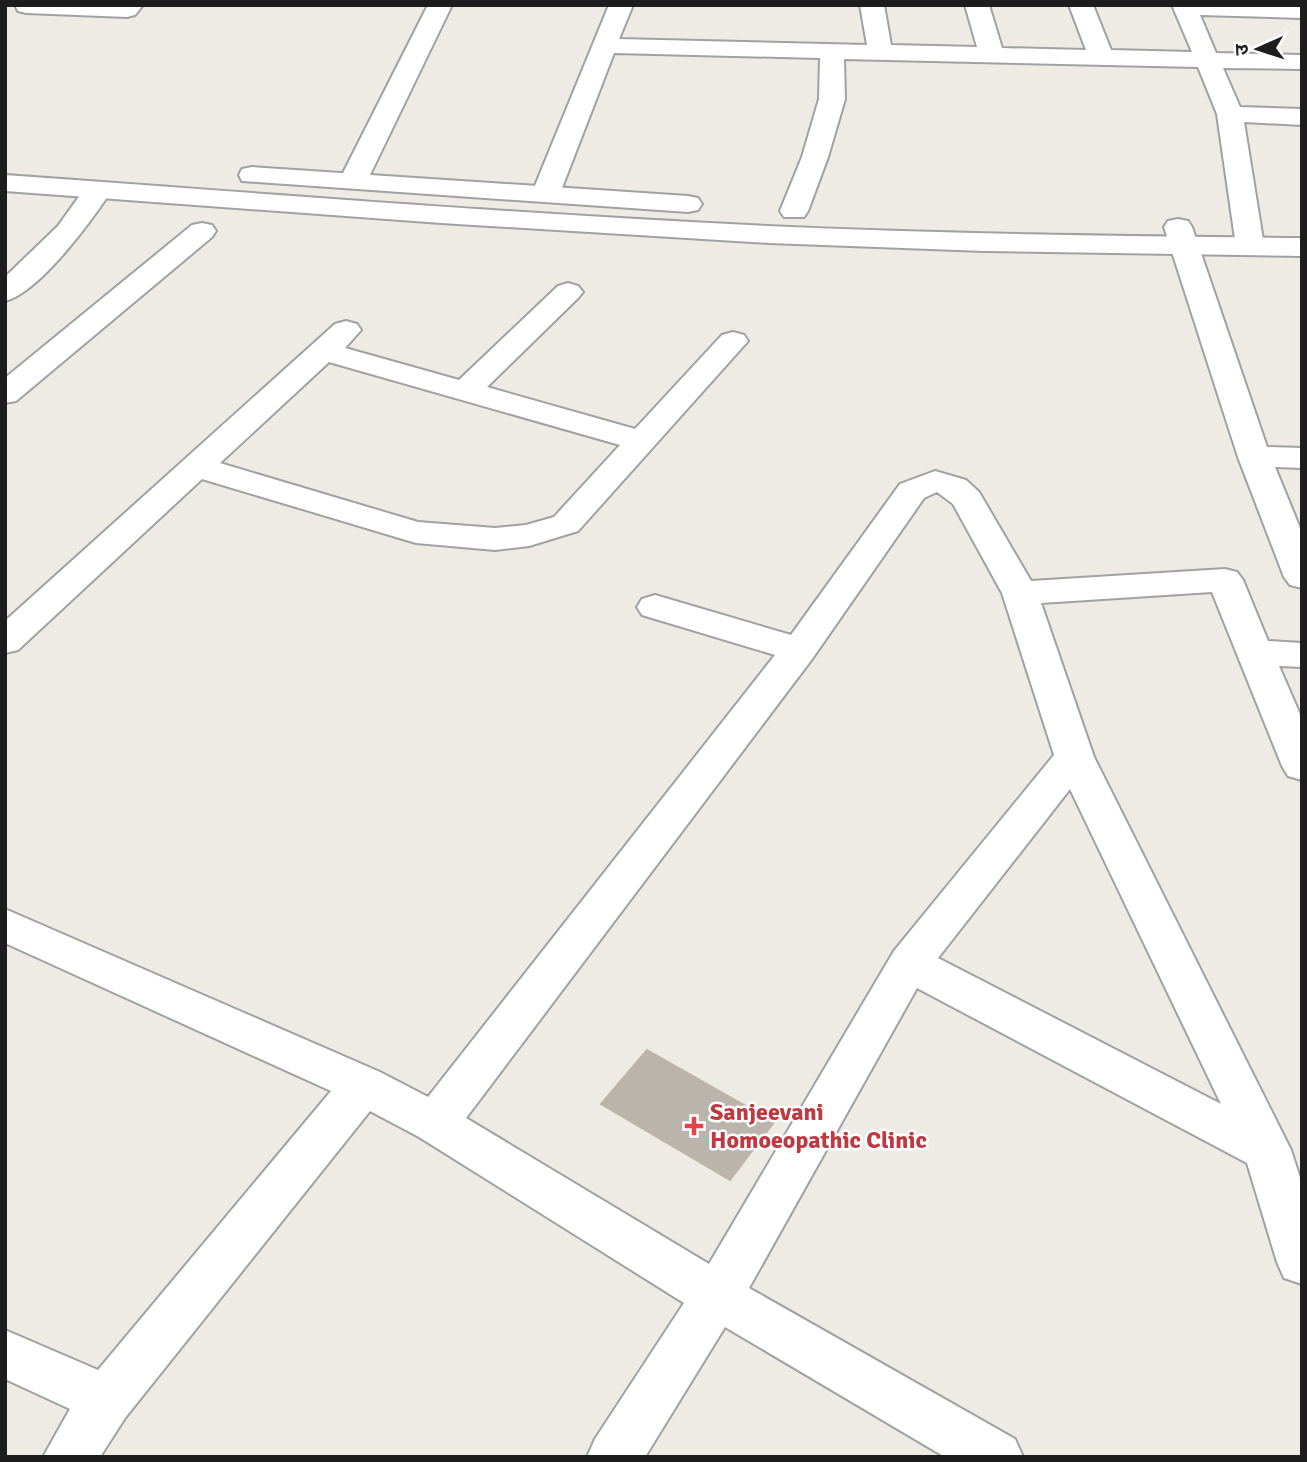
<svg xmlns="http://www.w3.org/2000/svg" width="1307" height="1462" font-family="Signika,'Noto Sans Devanagari',sans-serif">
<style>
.building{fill:#bab4ad;stroke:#bdb4a7;stroke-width:2}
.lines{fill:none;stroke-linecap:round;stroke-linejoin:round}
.minor-casing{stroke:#a1a1a1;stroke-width:4}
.tertiary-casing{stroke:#a1a1a1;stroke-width:4}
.minor{fill:#fff;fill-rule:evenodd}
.tertiary{fill:#fff;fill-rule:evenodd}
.health-dot{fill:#e0444e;stroke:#fff;stroke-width:2.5}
.labels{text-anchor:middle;stroke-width:5;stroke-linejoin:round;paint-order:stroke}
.near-health-label{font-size:24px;font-weight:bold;fill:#be3a42;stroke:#fff;text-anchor:start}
</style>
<rect width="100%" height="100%" fill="#edebe3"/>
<path class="building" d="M647,1050L774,1122L730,1180L601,1104Z"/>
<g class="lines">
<defs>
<path id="minor" d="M15,5H143L135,15L127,17L26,13L18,11Z
M428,5H452L367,181L363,187H343L339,181Z
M609,5H633L619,39L867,45L860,5H884L891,45L977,47L965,5H989L1002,48L1086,50L1069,5H1093L1111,50L1192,52L1172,5H1302V18L1200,15L1216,53L1302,55V69L1223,68L1240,107L1302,109V125L1244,122L1264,246L1260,252L1250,255L1240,252L1236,246L1217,114L1198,67L844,59L845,99L828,157L808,211L804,217H784L780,211L802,157L819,99L820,58L614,53L560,193L556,199H536L532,193Z
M98,182L108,184L112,190C92,220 40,292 5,301V277L58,226L88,184Z
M1178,219L1188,221L1192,227L1267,447L1302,448V468L1275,467L1302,533V588L1290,585L1284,577L1238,457L1164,227L1168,221Z
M202,223L212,225L216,231L212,237L16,401L5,403V378L192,225Z
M568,283L578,286L583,292L578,298L487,387L635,429L722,335L733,332L744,335L748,341L578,531L529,546L495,550L416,543L202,479L18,650L5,653V621L335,324L346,321L357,324L361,330L345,348L459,380L558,286ZM329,362L620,445L554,517L526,525L495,528L418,522L220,463Z
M935,471L966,480L979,492L1031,581L1225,569L1237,572L1243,580L1268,641L1302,643V667L1279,666L1302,719V780L1288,776L1282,766L1212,592L1041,603L1094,757L1291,1150L1302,1184V1284L1284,1278L1277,1262L1247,1163L917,988L749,1288L1015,1439L1023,1457H945L725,1327L645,1457H587L595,1439L684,1303L419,1137L370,1111L125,1418L100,1457H43L70,1409L5,1379V1330L98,1370L331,1091L5,943V909L380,1072L428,1097L775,655L642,615L637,607L642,599L655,595L791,635L900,484ZM937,492L953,504L1002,593L1054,755L894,951L709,1264L466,1118L812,659L924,498ZM1070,789L1221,1104L938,958Z"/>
<path id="tertiary" d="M252,167L688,196L698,198L702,204L698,210L688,212L242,181L239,175L242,169Z
M5,175C259,193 513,214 767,226C945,234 1123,236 1302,238V256L984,251L769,243L441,223L5,191Z"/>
</defs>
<use href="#minor" class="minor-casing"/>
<use href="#tertiary" class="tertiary-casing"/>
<use href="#minor" class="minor"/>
<use href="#tertiary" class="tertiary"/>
</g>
<path class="health-dot" d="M690.5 1115.5h7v7h7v7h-7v7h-7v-7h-7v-7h7z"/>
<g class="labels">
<g class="near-health-label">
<text x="710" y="1120">Sanjeevani<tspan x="710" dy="28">Homoeopathic Clinic</tspan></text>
</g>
</g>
<rect width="1307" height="1462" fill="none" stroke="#1d1d1d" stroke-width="14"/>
<g transform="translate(1258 49) rotate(267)" stroke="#ffffff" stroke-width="5" paint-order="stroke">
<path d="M0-5L12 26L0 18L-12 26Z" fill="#1d1d1d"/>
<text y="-10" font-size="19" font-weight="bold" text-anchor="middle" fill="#1d1d1d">उ</text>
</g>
</svg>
